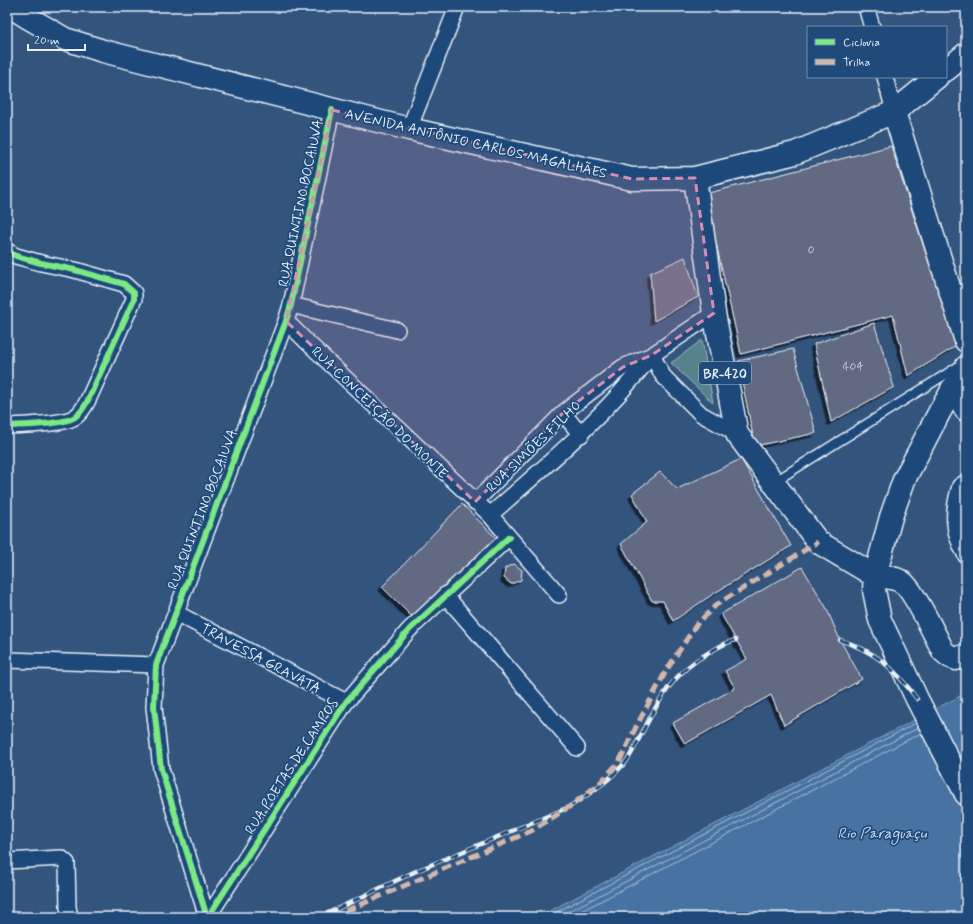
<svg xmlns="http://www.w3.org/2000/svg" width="973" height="924" font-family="Mynerve,sans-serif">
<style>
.green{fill:#55828b;stroke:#9ebac2}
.water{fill:#4773a2;stroke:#87a5c4}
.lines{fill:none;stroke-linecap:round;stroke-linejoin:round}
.shore{stroke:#a8bfd6;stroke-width:1}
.building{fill:#626a83;stroke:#e8f1f8;filter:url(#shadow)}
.lane-casing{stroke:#e8f1f8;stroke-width:11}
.street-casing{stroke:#e8f1f8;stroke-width:18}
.secondary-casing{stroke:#e8f1f8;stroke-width:25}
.primary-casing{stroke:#e8f1f8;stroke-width:25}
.lane{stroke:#1f4a7a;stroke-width:8}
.street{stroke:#1f4a7a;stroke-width:15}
.secondary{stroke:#1f4a7a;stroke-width:22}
.primary{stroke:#1f4a7a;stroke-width:22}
.rail-casing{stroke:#e8f1f8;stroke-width:4.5}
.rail{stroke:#1f4a7a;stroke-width:3;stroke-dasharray:9;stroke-linecap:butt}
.quiet{stroke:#d1b7ad;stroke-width:5;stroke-dasharray:10 5;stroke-linecap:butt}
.cycleway-casing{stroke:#1f4a7a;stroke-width:8}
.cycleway{stroke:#7ce984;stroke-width:6}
.marked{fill:#d78fb1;fill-opacity:0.2;stroke:#d78fb1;stroke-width:3;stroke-dasharray:8 5;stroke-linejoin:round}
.labels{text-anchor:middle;stroke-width:3.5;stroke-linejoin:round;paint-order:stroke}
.number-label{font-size:12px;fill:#c6cfdb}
.shield{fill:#1f4a7a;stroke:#acbfd2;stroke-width:1}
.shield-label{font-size:13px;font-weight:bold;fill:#e8f1f8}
.street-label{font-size:14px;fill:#e8f1f8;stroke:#1f4a7a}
.water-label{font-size:15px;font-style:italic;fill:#d0deeb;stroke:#1f4a7a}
</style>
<defs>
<filter id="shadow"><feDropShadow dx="-3.5" dy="3.5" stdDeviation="0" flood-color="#0009"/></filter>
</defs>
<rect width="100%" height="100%" fill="#33547d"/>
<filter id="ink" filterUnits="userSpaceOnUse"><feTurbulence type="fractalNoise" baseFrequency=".025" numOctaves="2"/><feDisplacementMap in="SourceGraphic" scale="8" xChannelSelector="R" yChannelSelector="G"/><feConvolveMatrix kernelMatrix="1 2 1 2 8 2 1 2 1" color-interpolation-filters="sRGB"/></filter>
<g filter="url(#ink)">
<path class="green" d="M702,340L713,403L671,363Z"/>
<path class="water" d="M966,693V917H538Z"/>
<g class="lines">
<path class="shore" d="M547,917L916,723
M558,917L918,728
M570,917L921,733"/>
</g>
<path class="building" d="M891,146L956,346L908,376L893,315L741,354L705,194Z
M685,257L698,297L654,321L650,273Z
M874,323L894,387L831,422L814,344Z
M793,349L816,433L755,446L738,361Z
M741,459L791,546L710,596L673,621L663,601H652L621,544L647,522L632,494L660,472L677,489Z
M462,504L497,539L417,622L382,587Z
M514,564L522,570L521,580L511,584L504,578L505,568Z
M802,567L826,607L840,640L862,679L784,725L771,695L685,744L673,723L735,688L725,671L747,659L721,614Z"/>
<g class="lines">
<defs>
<path id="lane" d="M774,482L959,366"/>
<path id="street" d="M866,7L872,27
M885,77L894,112
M409,129L457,7
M7,251L16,256L41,263L75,270L124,284L134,293V299L88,400C85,406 81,413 75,417C63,425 22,425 7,426
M291,305L397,330
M286,321L305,340L490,515L559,595
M652,355L663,376L701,414L737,434
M563,413L581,435
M966,482L960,486C952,512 952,532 966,556
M475,502L563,413L623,367L652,355L714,313
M490,515C547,465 605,416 651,356
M445,595L577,748
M176,613L346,702
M7,660L156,665
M7,861L61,858L67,863L68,907L70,917
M207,917L161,769L154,707L156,665L286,321L291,305L332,110
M208,917L346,702L410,629L509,537"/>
<path id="secondary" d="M952,389L966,410
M875,576C883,577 895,577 902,582C913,589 936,637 943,651L949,656L956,659L966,655"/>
<path id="primary" d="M11,7L27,17L65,39L103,51L409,129L632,179L695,178L795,153L894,112L937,77
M946,70L966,54
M894,112L966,341
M695,178L714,313L737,434L818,542L875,576
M966,367L940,411L904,480L891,517L875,576L874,590L880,620L917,699L966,794"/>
</defs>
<use href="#lane" class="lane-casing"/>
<use href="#street" class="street-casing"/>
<use href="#secondary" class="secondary-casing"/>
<use href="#primary" class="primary-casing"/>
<use href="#lane" class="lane"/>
<use href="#street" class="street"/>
<use href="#secondary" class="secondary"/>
<use href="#primary" class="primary"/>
<defs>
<path id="rail" d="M840,640C877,652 894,668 917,699
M320,917L414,872L569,807C591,793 612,779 628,759C634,750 639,738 644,729C661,696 675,672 708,653C717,648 726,642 736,640"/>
</defs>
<use href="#rail" class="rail-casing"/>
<use href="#rail" class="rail"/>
<path class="quiet" d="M332,917L531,831L569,807L599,784L619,762L637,725L666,671L696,625L716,605L818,542"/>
<defs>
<path id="cycleway" d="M7,251L16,256L41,263L75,270L124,284L134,293V299L88,400C85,406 81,413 75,417C63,425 22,425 7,426
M207,917L161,769L154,707L156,665L286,321L291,305L332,110
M208,917L346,702L410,629L509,537"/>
</defs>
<use href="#cycleway" class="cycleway-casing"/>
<use href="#cycleway" class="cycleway"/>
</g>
</g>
<path class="marked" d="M332,110L632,179L695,178L714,313L652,355L623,367L563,413L475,502L286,321Z"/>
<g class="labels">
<g class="number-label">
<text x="811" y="253">0</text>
<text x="853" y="370">404</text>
</g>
<rect class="shield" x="699" y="362" width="52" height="22" rx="3"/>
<g class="shield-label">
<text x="725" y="378">BR-420</text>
</g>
<g class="street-label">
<text transform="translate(476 143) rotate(13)" y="5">AVENIDA ANTÔNIO CARLOS MAGALHÃES</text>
<text transform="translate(300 203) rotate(-78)" y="5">RUA QUINTINO BOCAIUVA</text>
<text transform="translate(380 412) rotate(44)" y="5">RUA CONCEIÇÃO DO MONTE</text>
<text transform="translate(533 446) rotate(-44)" y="5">RUA SIMÕES FILHO</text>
<text transform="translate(202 509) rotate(-69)" y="5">RUA QUINTINO BOCAIUVA</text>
<text transform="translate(261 658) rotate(28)" y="5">TRAVESSA GRAVATA</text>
<text transform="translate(291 766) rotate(-57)" y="5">RUA POETAS DE CAMPOS</text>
</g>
<g class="water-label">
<text x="882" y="838">Rio Paraguaçu</text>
</g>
</g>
<rect width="973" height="924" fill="none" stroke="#1f4a7a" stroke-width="24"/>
<rect x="12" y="12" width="949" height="900" fill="none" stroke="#e8f1f8" stroke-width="1.5" filter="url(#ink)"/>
<rect x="807" y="26" width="140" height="52" fill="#1f4a7a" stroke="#6f8dac"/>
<rect x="815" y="39" width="20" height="6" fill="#7ce984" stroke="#6f8dac"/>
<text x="843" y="46" font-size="12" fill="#e8f1f8">Ciclovia</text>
<rect x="815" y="59" width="20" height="6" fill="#d1b7ad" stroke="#6f8dac"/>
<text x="843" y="66" font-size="12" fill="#e8f1f8">Trilha</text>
<path d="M28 44v6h57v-6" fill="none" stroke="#e8f1f8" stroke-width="2"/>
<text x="34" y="44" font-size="12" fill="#e8f1f8" stroke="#1f4a7a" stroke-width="3" paint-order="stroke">20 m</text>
</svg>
